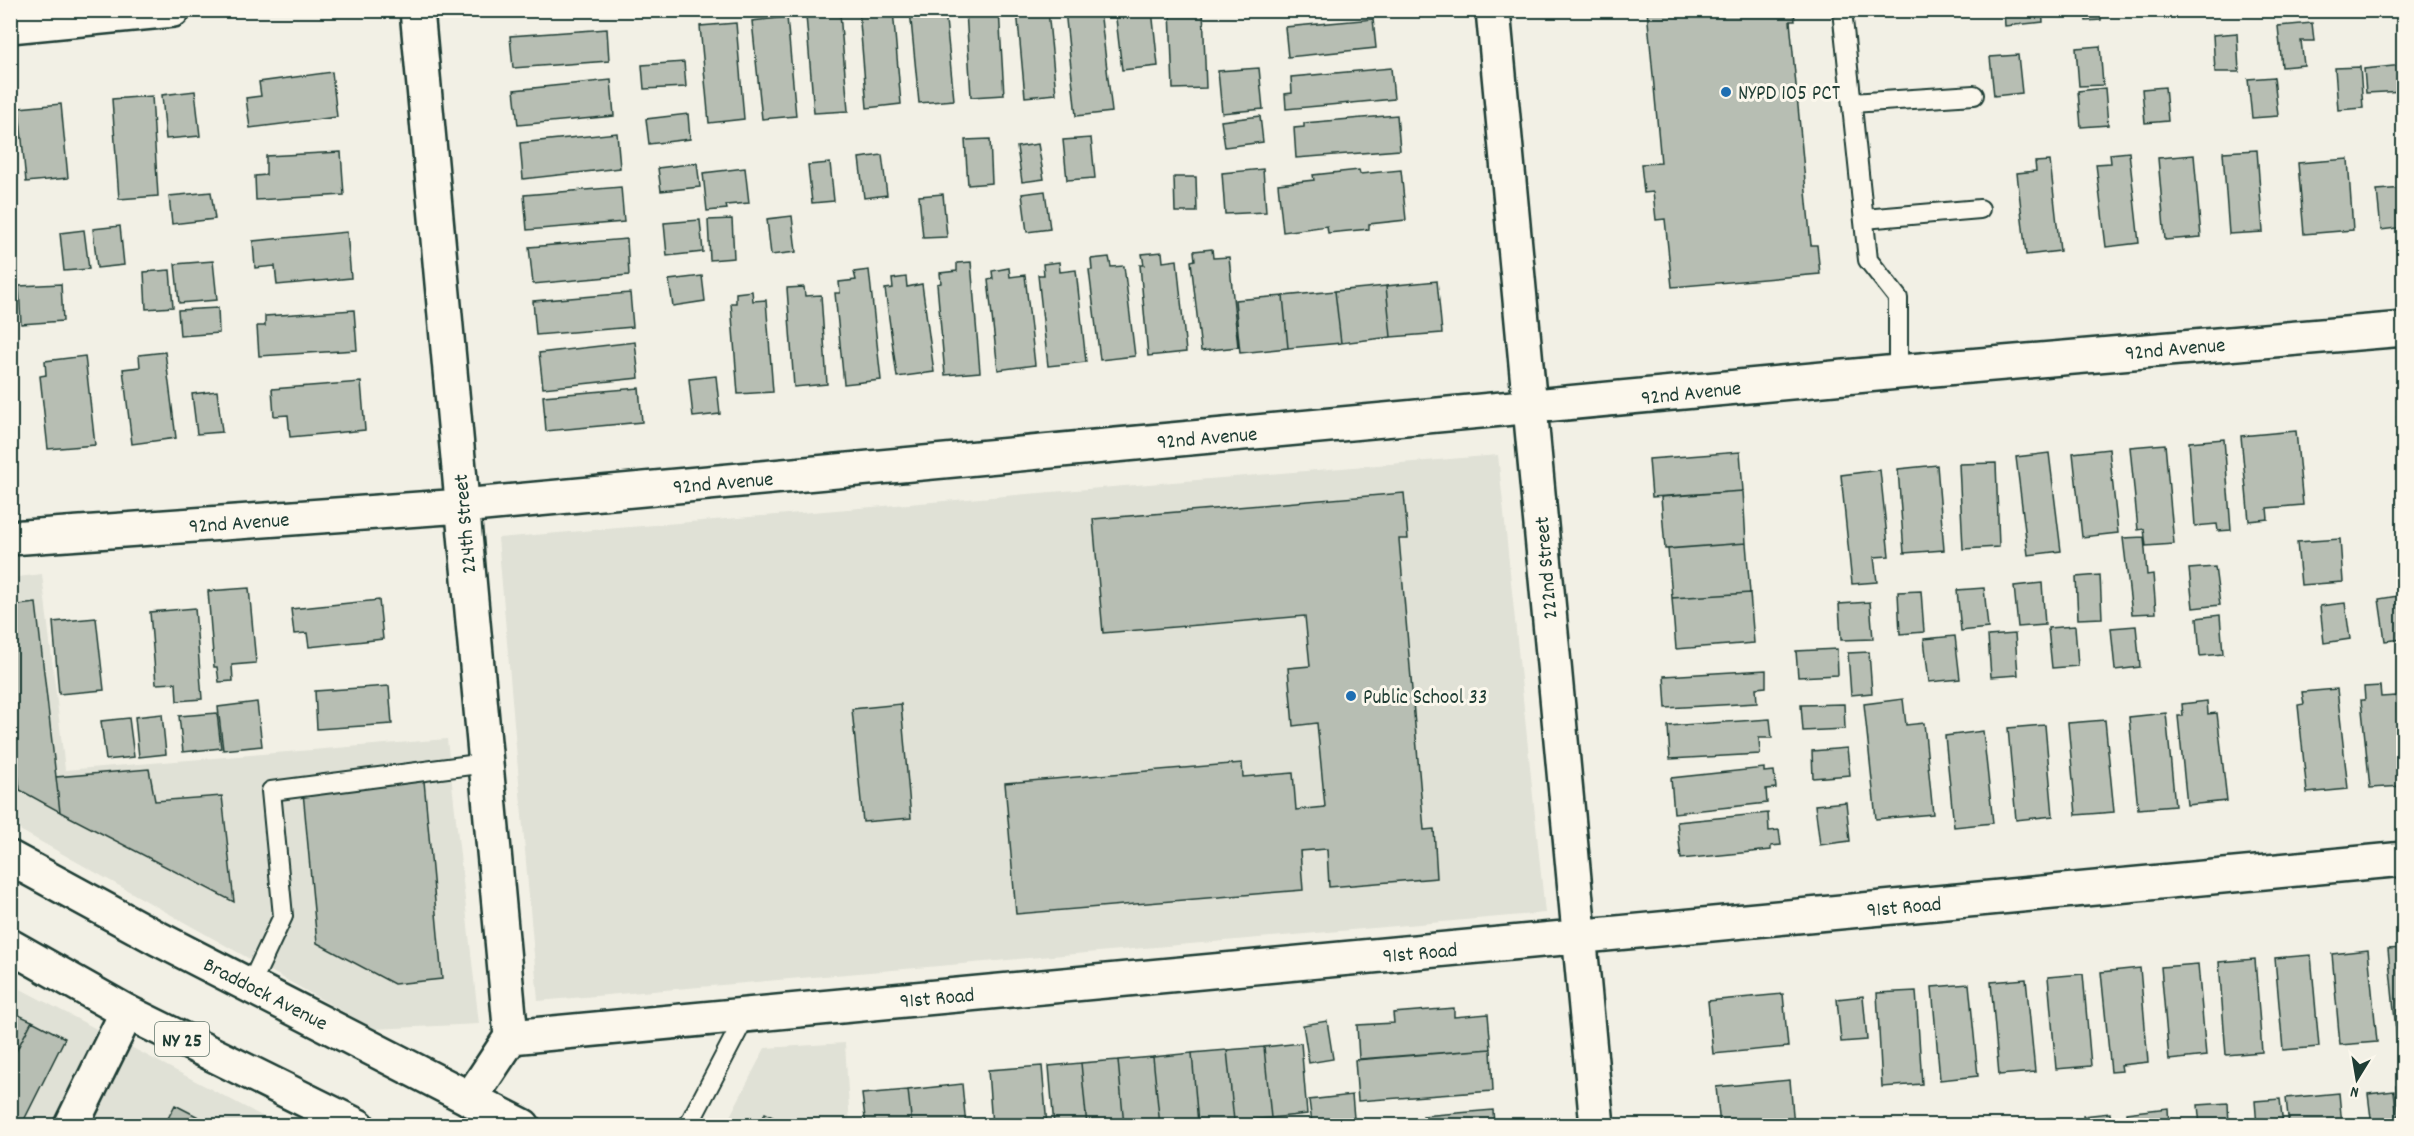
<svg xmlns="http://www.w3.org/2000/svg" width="2414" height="1136" font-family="Dekko,sans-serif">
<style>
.built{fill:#e0e1d6}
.building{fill:#b7beb3;stroke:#1f3d34;stroke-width:1.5}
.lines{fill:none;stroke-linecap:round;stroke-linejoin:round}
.service-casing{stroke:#1f3d34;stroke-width:22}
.minor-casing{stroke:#1f3d34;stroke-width:38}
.primary-casing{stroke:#1f3d34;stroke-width:38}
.service{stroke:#fbf7ec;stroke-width:18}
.minor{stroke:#fbf7ec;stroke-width:33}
.primary{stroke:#fbf7ec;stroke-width:33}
.poi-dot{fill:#1f6fb2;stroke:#fbf7ec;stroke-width:2}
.labels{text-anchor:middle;stroke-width:6;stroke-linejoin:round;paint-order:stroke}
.shield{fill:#fbf7ec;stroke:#61756b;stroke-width:1.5}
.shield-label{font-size:20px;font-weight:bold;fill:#1f3d34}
.poi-label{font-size:21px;fill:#1f3d34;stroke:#fbf7ec;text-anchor:start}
.street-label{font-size:21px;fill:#1f3d34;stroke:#fbf7ec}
</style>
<rect width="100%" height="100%" fill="#f2f0e5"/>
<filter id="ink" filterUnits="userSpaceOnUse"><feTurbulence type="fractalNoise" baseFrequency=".0167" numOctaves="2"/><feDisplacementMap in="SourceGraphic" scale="12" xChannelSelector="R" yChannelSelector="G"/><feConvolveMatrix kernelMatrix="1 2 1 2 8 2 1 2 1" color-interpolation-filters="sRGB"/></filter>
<g filter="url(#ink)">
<path class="built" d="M1498,455L1545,913L538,1001L498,538Z
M42,574L65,770L447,739L479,1024L374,1029L11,825L10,578Z
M11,984L279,1125H11Z
M845,1043L850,1125L725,1126L765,1048Z"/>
<path class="building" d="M859,10H893L901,104L867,108Z
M910,10H945L954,100L919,103Z
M966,10H999L1004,95L971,97Z
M1017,10H1048L1056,94L1025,97Z
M1065,10H1100L1112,112L1076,116Z
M1115,10H1152L1158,66L1122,70Z
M1170,10H1203L1206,88L1173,89Z
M1647,10H1794L1795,21H1790L1811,245H1817L1820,274L1672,287L1665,219L1656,220L1653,192L1644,193L1641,164L1661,163Z
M2004,10H2042L2043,22L2005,26Z
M2085,10H2102L2101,20L2086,21Z
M840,13L848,111L814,113L806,15Z
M787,17L796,116L762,119L752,21Z
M1373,19L1376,48L1288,57L1285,27Z
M736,23L744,119L709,123L700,26Z
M2312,23L2314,41H2301L2304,65L2282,67L2278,26Z
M607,29L609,61L513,68L510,36Z
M2237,33L2239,72H2215L2213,35Z
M2100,46L2103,85L2079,86L2076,48Z
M2018,55L2022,93L1994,96L1990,57Z
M684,62L686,87L644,89L642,65Z
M2403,65L2404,91L2366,93L2364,69Z
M2360,67L2363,108L2338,110L2335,68Z
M1259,68L1263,109L1222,113L1218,71Z
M1391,68L1394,99L1286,109L1285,94L1292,93L1291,77Z
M332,72L337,117L250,128L246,98L261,96L259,82Z
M2274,77L2278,116L2252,118L2248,79Z
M611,80L614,116L518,125L514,90Z
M2165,87L2168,121L2145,123L2142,89Z
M2105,88L2108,125L2081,127L2078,91Z
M195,91L200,136L166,139L162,95Z
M152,96L158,196L119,199L112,99Z
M61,104L68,178L26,182L19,108Z
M688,114L690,139L649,144L646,119Z
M1397,115L1400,150L1296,158L1294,128L1304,127V123Z
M1260,116L1263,142L1225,147L1221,121Z
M617,133L620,168L523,179L520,143Z
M1091,138L1095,178L1067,180L1063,140Z
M990,139L992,183L968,185L965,140Z
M1038,144L1044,179L1022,182L1017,147Z
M2257,150L2263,232L2229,234L2223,152Z
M341,152L344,195L256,200L255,176L266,175V156Z
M2129,152L2139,243L2106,247L2096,164L2111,163L2110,154Z
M882,155L887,195L864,198L859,158Z
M2194,155L2201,237L2165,240L2158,158Z
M2348,159L2353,230L2304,234L2298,163Z
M2050,161L2060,251L2026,255L2017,173L2036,171L2035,162Z
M697,163L700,187L661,191L658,168Z
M830,163L834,201L812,203L808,165Z
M745,168L749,203L726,205L727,209L707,211L703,173Z
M1263,169L1266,212L1225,214L1222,173Z
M1359,170L1360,174L1401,170L1406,220L1369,224V229L1328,233L1327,226L1283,232L1278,184L1314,180L1313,175Z
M1174,177H1196L1197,212H1175Z
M621,187L624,222L527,230L524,195Z
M2404,188V227L2381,230L2377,190Z
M1045,191L1050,229L1027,232L1022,194Z
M211,192L215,219L172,224L169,196Z
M943,194L947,237L923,238L919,196Z
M792,216L796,252L771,255L767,219Z
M732,219L734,258L710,260L708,220Z
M700,220L703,252L667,256L664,223Z
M120,226L124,265L97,268L93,229Z
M84,230L89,269L64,271L60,233Z
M347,232L351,278L277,285L275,266L255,268L253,241Z
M627,239L629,275L533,284L529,247Z
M1212,249L1213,258L1229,257L1238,347L1201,351L1191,261L1195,260L1194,251Z
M1162,252L1163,262L1177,260L1186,352L1148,356L1140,265H1144L1142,254Z
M1109,257L1111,267L1124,266L1135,356L1100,360L1089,270H1092L1091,259Z
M213,261L217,300L179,303L175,264Z
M971,262L980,372L945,375L937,284L941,283L940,273L957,271V263Z
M1059,262L1060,272L1076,270L1086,362L1048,366L1038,275H1044L1043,264Z
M1009,268L1010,277L1025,275L1035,365L998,370L988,280L993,279L992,271Z
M170,270L173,307L146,309L144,272Z
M869,270L881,380L844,384L835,293H840L839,282L856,280L854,272Z
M702,276L705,301L673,306L669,280Z
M906,277L907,287L922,284L934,372L897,377L885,289L893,288L892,279Z
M1437,281L1442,333L1391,337L1386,286Z
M61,284L63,321L21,324L19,286Z
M1386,286L1391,337L1341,343L1335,291Z
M804,287L805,296L821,295L827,384L794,387L787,288Z
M752,291L753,301L766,300L773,392L738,394L731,303H736V293Z
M1335,291L1341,343L1288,348L1283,296Z
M630,293L633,327L536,335L533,301Z
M1283,296L1288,348L1240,353L1235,300Z
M218,308L219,333L180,336L178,310Z
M354,310L357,350L259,356L257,326H265V316Z
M635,342L639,378L543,388L539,353Z
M165,352L176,438L132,444L123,369L140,367L139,355Z
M85,356L95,445L48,449L40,376L46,375L45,361Z
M716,376L720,414L693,417L689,379Z
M361,382L365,430L290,437L288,415L274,416L272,389Z
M639,388L642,422L546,431L543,396Z
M217,391L222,432L197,434L192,394Z
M2404,415V460H2402L2397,416Z
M2296,431L2303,505L2267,508L2268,519L2249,521L2241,436Z
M2224,439L2231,530L2218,531L2217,524L2195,526L2189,442Z
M2165,444L2174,544L2146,546L2144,529L2138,530L2130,447Z
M2109,449L2118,533L2082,537L2073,453Z
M1740,452L1743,491L1652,497L1649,459Z
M2049,453L2061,551L2028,555L2016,457Z
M1996,463L1999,547L1963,549L1959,464Z
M1937,465L1944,550L1904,553L1898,469Z
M1880,470L1889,556L1874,557L1877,582L1852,584L1841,475Z
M1743,491L1746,543L1665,549L1661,497Z
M1404,493L1408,539H1399L1424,830L1434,829L1437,878L1329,887L1327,849L1300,851L1303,890L1016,914L1005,783L1242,763L1243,777L1293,773L1296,810L1325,807L1317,723L1293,726L1288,668L1310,666L1305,616L1103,633L1093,519Z
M2144,537L2147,575L2153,574L2156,613L2132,614L2123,538Z
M2340,539L2343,582L2301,585L2297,542Z
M1746,543L1750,593L1672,598L1668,549Z
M2215,567L2220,605L2193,608L2189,569Z
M2100,575L2102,618L2078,619L2076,577Z
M2042,583L2045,625L2018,627L2014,586Z
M249,588L256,663L232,665L233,681L219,682L217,667H214L208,591Z
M1984,588L1988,628L1961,631L1957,590Z
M1921,591L1924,632L1900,634L1898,592Z
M1750,593L1754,643L1676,649L1672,598Z
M2404,595V639L2385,641L2379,599Z
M379,600L383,639L309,647L307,633L294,634L291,609Z
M1870,602L1873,639L1841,640L1839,604Z
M36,603L56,777L60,812L20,790L10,705V606Z
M2345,603L2350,639L2324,643L2320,606Z
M195,608L202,699L177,701L176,683L156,684L150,612Z
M2220,615L2223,654L2200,656L2197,618Z
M96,618L104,690L59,694L53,622Z
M2075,626L2078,666L2052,668L2048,628Z
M2136,626L2140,667L2115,670L2111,628Z
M2015,634L2018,675L1991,677L1988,636Z
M1955,636L1960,679L1929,682L1924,639Z
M1837,649L1838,675L1798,677L1796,651Z
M1869,652L1872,693L1851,695L1848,653Z
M1766,670V687L1756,688L1757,703L1666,708L1664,676Z
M389,686L392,724L317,729L315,691Z
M2380,686L2381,697L2396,696L2404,786L2370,788L2361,700H2365L2364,687Z
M2337,689L2348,789L2307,793L2298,705L2304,704L2302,692Z
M1903,699L1906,725L1924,723L1933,814L1876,819L1864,704Z
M2207,701L2208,714L2217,713L2227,801L2187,805L2178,716H2183L2182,704Z
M257,702L262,746L223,750L218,707Z
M901,704L911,818L863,822L852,709Z
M1844,704L1845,729L1803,731L1801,705Z
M10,705L20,790L10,785Z
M217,713L221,748L183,752L179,716Z
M2166,713L2175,806L2138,809L2129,717Z
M162,714L166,754L139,757L135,717Z
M129,718L134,757L106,760L101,721Z
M1770,719L1772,738H1759L1760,754L1670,759L1668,726Z
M2105,720L2114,812L2076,815L2068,723Z
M2045,725L2053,816L2016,820L2008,728Z
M1983,731L1993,823L1954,827L1945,736Z
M1847,748L1850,775L1813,778L1812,751Z
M1764,768V772L1774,771L1776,788L1766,789L1767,803L1674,813L1671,778Z
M149,769L155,801L222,796L234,902L60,812L56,777Z
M424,781L442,979L394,984L317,943L303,792Z
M1846,802L1850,841L1820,845L1815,805Z
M1768,813L1769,831L1779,830L1781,845L1771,846V850L1681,859L1677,822Z
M2404,948V1040L2397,1041L2388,949Z
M2368,950L2377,1042L2340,1045L2332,954Z
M2311,955L2319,1047L2283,1050L2275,958Z
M2255,959L2262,1052L2226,1055L2219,962Z
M2198,964L2206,1056L2169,1060L2161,967Z
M2140,968L2148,1062L2121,1065L2122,1071L2111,1072L2101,972Z
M2083,974L2091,1066L2056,1069L2048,977Z
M2026,979L2035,1072L1999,1075L1991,982Z
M1969,984L1978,1076L1940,1080L1932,987Z
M1916,991L1922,1084L1882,1087L1877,993Z
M1783,994L1788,1047L1713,1054L1708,1001Z
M1863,996L1867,1040L1841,1042L1837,999Z
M1454,1008V1017L1488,1014L1491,1049L1359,1059L1357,1025L1394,1023L1393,1013Z
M10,1011L32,1021L10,1063Z
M32,1021L65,1038L21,1126H10V1063Z
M1327,1021L1333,1059L1309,1063L1303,1025Z
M1301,1043L1307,1114L1271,1118L1264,1047Z
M1264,1047L1271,1118L1234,1121L1227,1050Z
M1491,1049L1493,1091L1358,1101L1355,1060Z
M1227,1050L1234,1121L1198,1124L1192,1053Z
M1192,1053L1198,1124L1160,1126L1153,1057Z
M1153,1057L1160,1126H1124L1118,1060Z
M1118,1060L1124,1126H1087L1081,1063Z
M1081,1063L1087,1126H1054L1049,1066Z
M1042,1066L1047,1126H992L988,1070Z
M1790,1080L1794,1126H1720L1716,1087Z
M962,1084L966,1126H912L908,1090Z
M2396,1086H2404V1126H2400Z
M908,1090L912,1126H866L862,1094Z
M2394,1091L2398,1126H2372L2368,1094Z
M2339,1093L2342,1126H2289L2286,1098Z
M1352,1095L1354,1118L1312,1123L1309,1100Z
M2280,1099L2283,1126H2257L2255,1101Z
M2228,1103L2229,1126H2200L2198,1105Z
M175,1105L214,1125V1126H164Z
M2168,1108L2169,1126H2127L2126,1113Z
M1493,1110L1494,1126H1424L1423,1116Z
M765,1113L789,1126H759Z
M2110,1113L2111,1126H2084L2083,1116Z
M2052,1118V1126H2026L2025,1120Z"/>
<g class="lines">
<defs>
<path id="service" d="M1842,10L1868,260L1898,298V372
M1852,103L1974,95
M1864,219L1980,209
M251,984L283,916L271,791L486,763
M688,1126L746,1015"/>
<path id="minor" d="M417,10L511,1037
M1493,10L1597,1126
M10,26L173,10
M10,538L462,506L1898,372L2404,329
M511,1037L2404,859
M470,1099L511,1037
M71,1126L127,1012"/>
<path id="primary" d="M10,858L157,938L523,1126
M10,946L127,1012L358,1126"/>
</defs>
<use href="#service" class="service-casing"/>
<use href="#minor" class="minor-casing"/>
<use href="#primary" class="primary-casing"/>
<use href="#service" class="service"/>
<use href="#minor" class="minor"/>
<use href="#primary" class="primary"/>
</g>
</g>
<g class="poi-dot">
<circle cx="1726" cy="92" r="6"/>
<circle cx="1351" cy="696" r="6"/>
</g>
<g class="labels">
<rect class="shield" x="155" y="1022" width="54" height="34" rx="4.5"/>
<g class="shield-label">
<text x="182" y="1046">NY 25</text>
</g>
<g class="poi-label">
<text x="1738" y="99">NYPD 105 PCT</text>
<text x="1363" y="703">Public School 33</text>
</g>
<g class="street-label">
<text transform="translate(2175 348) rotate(-5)" y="7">92nd Avenue</text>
<text transform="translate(1691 392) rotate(-6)" y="7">92nd Avenue</text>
<text transform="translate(1207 437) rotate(-5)" y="7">92nd Avenue</text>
<text transform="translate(723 482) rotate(-5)" y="7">92nd Avenue</text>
<text transform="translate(239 522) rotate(-4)" y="7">92nd Avenue</text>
<text transform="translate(464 524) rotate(-95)" y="7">224th Street</text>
<text transform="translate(1545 568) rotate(-95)" y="7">222nd Street</text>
<text transform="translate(1904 906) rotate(-5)" y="7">91st Road</text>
<text transform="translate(1420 952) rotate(-5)" y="7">91st Road</text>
<text transform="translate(266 993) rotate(27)" y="7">Braddock Avenue</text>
<text transform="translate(937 997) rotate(-5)" y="7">91st Road</text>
</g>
</g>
<rect width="2414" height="1136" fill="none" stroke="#fbf7ec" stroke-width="36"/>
<rect x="18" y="18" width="2378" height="1100" fill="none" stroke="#1f3d34" stroke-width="2" filter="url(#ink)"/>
<g transform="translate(2357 1079) rotate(191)" stroke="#fbf7ec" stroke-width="4.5" paint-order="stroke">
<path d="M0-4.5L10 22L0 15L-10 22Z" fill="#1f3d34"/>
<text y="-9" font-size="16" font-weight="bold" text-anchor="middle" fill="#1f3d34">N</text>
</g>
</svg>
